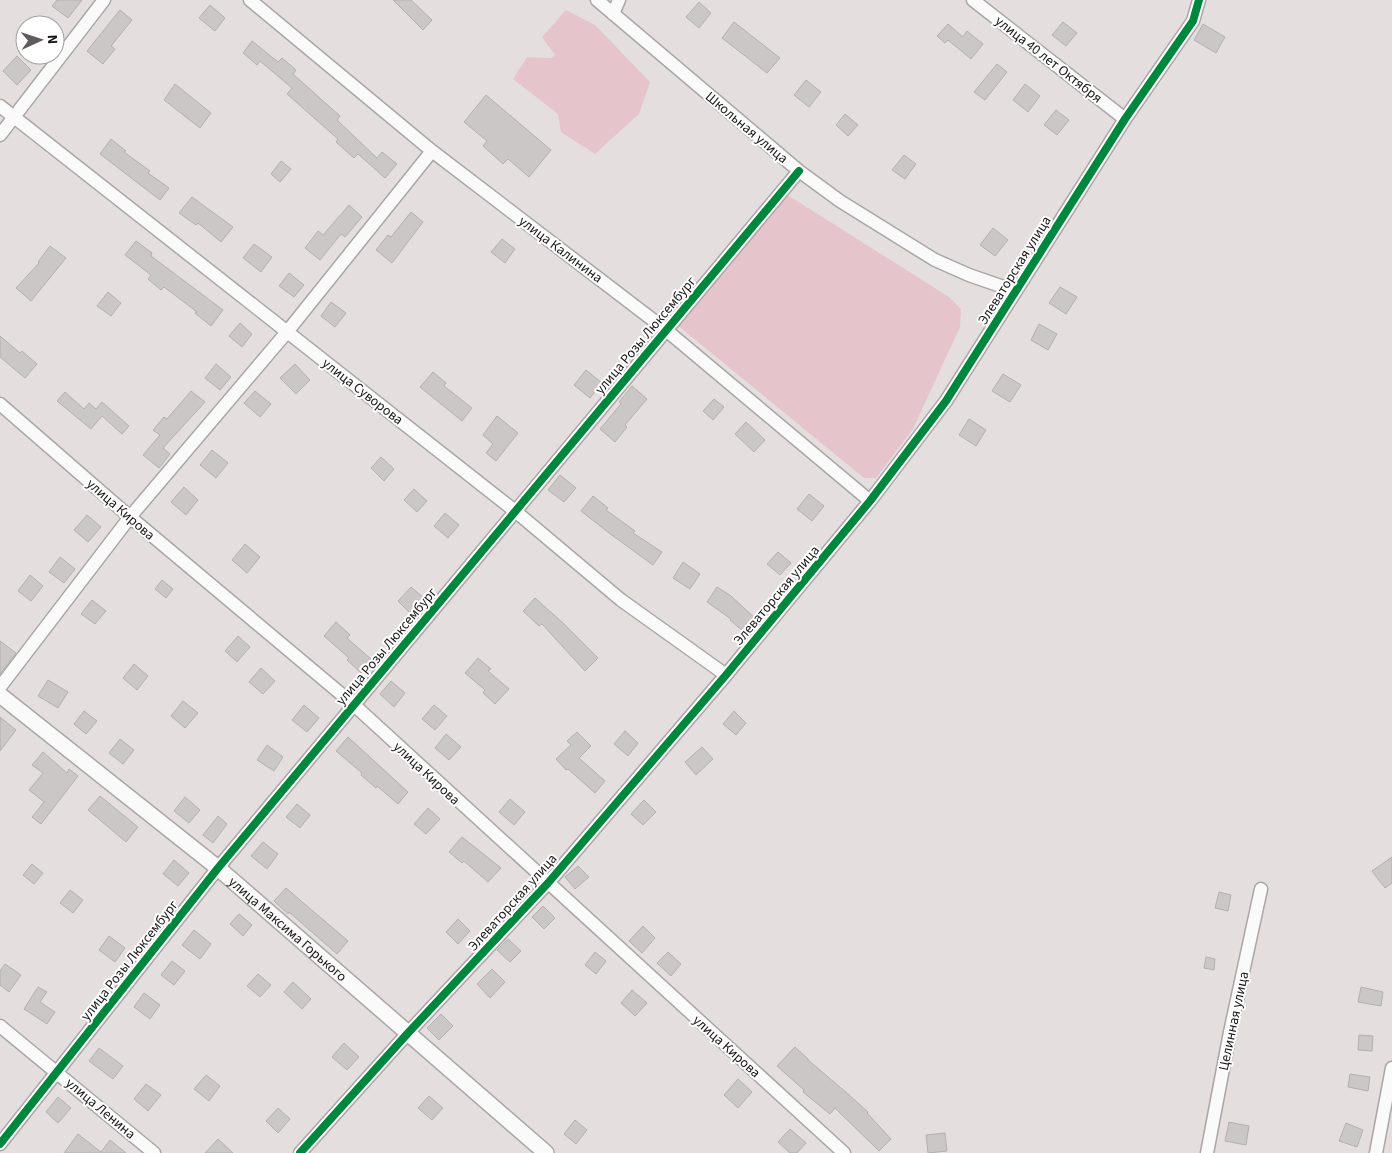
<svg xmlns="http://www.w3.org/2000/svg" width="1392" height="1153" font-family="'Source Sans 3',sans-serif">
<style>
.green{fill:#e6c4cc}
.building{fill:#cbc7c7;stroke:#b4b0b0}
.lines{fill:none;stroke-linecap:round;stroke-linejoin:round}
.minor-casing{stroke:#aaa6a6;stroke-width:15}
.tertiary-casing{stroke:#aaa6a6;stroke-width:18}
.minor{stroke:#fbfafa;stroke-width:12}
.tertiary{stroke:#fbfafa;stroke-width:15}
.cycleway-casing{stroke:#fff;stroke-width:11}
.cycleway{stroke:#00873e;stroke-width:8}
.labels{text-anchor:middle;stroke-width:4;stroke-linejoin:round;paint-order:stroke}
.street-label{font-size:14px;fill:#191516;stroke:#fff}
</style>
<rect width="100%" height="100%" fill="#e4dedf"/>
<path class="green" d="M566,10L595,25L650,82L639,114L595,154L561,132L558,114L513,79L527,57L551,58L555,55L542,37Z
M786,194L949,297L961,309L960,327L913,429L876,478H864L676,324Z"/>
<path class="building" d="M57,0H82L68,18L52,6Z
M393,0H411L432,20L423,30Z
M699,2L711,13L699,28L686,17Z
M210,5L225,18L215,31L199,18Z
M120,10L132,20L111,46L115,49L103,64L87,51Z
M734,22L780,58L767,73L722,38Z
M1063,22L1077,33L1066,46L1052,35Z
M948,24L963,37L967,31L983,44L971,59L948,40L945,43L937,36Z
M1203,24L1225,37L1216,53L1194,40Z
M252,41L278,62L282,58L296,70L293,74L340,116L337,120L377,158L382,152L397,164L385,178L358,154L354,158L336,142L338,139L287,94L292,88L260,61L257,65L243,53Z
M17,56L31,70L17,85L3,71Z
M997,64L1007,72L985,100L974,92Z
M806,80L821,92L809,107L794,95Z
M175,84L211,113L200,128L164,100Z
M1025,84L1040,96L1028,112L1013,100Z
M486,95L551,150L529,177L508,159L503,164L483,146L487,141L464,122Z
M1056,110L1069,120L1057,135L1044,125Z
M845,114L858,125L848,136L836,125Z
M111,139L126,151L124,152L150,171L148,173L169,188L160,200L100,154Z
M904,155L916,164L905,179L892,170Z
M281,161L291,169L280,182L271,174Z
M192,197L233,227L221,242L198,223L196,225L179,213Z
M349,205L362,217L345,237L341,234L320,260L305,248L318,231L323,235Z
M411,212L423,222L392,263L376,250L388,235L391,237Z
M993,228L1008,240L995,256L980,245Z
M502,239L515,249L505,263L491,252Z
M136,241L152,253L151,256L223,310L211,326L195,313L197,312L164,287L161,290L148,279L151,275L125,255Z
M254,244L272,257L261,272L243,258Z
M50,246L66,258L31,301L16,288L39,263L38,262Z
M289,273L304,285L294,297L279,286Z
M1060,287L1077,297L1066,314L1049,303Z
M108,292L121,303L111,316L97,306Z
M331,302L346,313L335,327L321,316Z
M240,323L252,334L242,347L229,336Z
M1039,324L1057,334L1048,350L1031,340Z
M0,336L20,353L22,351L37,364L25,378L0,357Z
M216,364L231,377L220,390L205,378Z
M295,364L310,380L296,394L280,378Z
M586,370L602,383L590,398L574,385Z
M433,372L446,383L444,386L472,408L462,421L420,387Z
M1003,374L1021,385L1010,402L992,391Z
M632,386L647,399L625,425L627,427L615,442L600,429L621,404L619,402Z
M191,391L205,402L163,448L170,454L159,468L143,455L160,435L153,430L164,417L167,419Z
M255,391L271,404L260,417L244,403Z
M65,392L84,409L89,403L96,409L102,402L129,426L122,434L102,416L91,429L57,401Z
M714,399L724,407L713,420L703,411Z
M497,416L518,433L496,461L486,453L493,444L483,435Z
M969,419L986,430L976,446L959,435Z
M746,422L765,440L754,452L735,434Z
M212,450L228,463L216,478L200,465Z
M381,457L394,469L384,481L371,468Z
M560,475L576,488L564,502L548,490Z
M184,487L198,500L186,515L171,502Z
M414,489L427,501L417,512L404,500Z
M809,494L824,506L812,521L797,509Z
M593,496L608,508L606,510L635,531L633,533L662,552L653,565L609,533L581,511Z
M445,513L459,525L448,538L434,526Z
M87,515L101,527L88,542L74,530Z
M245,544L260,557L247,573L232,560Z
M778,552L791,563L780,575L767,564Z
M60,557L75,569L64,583L49,572Z
M683,562L700,574L690,589L673,578Z
M30,575L43,586L31,601L18,591Z
M162,580L173,589L166,598L155,589Z
M411,587L424,598L410,613L398,601Z
M717,587L731,596L756,619L744,632L730,620L731,619L707,602Z
M535,598L562,622L598,658L585,671L542,624L539,626L523,611Z
M92,600L106,611L95,624L81,614Z
M336,622L350,635L347,638L372,660L361,673L347,660L349,658L324,636Z
M238,636L250,647L237,662L225,651Z
M0,641L16,653L0,674Z
M478,658L491,669L488,671L509,689L495,704L483,693L485,690L465,673Z
M134,664L148,676L137,690L123,678Z
M261,668L275,681L263,694L249,682Z
M48,680L68,692L58,708L38,696Z
M391,681L405,693L394,707L380,694Z
M183,701L198,713L185,728L171,716Z
M304,705L319,718L307,732L292,720Z
M434,705L447,716L435,730L422,719Z
M84,711L97,721L86,734L74,724Z
M734,711L746,723L736,735L723,724Z
M0,717L16,730L0,751Z
M625,731L638,743L628,756L614,744Z
M577,732L591,746L579,758L605,781L595,793L568,769L566,770L556,759L571,745L567,741Z
M446,734L461,747L449,760L435,748Z
M348,737L408,792L398,804L377,786L376,788L361,775L362,773L336,751Z
M120,739L134,750L123,764L109,753Z
M267,745L283,757L274,771L257,760Z
M702,747L713,759L696,775L685,762Z
M43,752L67,773L69,769L78,776L41,824L32,817L44,802L29,790L43,773L32,765Z
M100,796L138,827L126,842L88,810Z
M185,797L200,810L189,823L174,811Z
M510,799L525,812L514,825L499,812Z
M644,800L656,812L643,825L631,814Z
M297,804L310,815L300,828L286,817Z
M428,808L440,819L426,834L414,824Z
M218,816L227,824L213,843L203,835Z
M462,837L501,868L488,882L464,861L462,863L449,852Z
M263,842L278,854L267,869L251,856Z
M1392,857V883L1385,888L1372,871Z
M174,860L189,873L178,886L163,874Z
M32,864L43,873L34,884L23,875Z
M578,866L589,877L575,889L565,877Z
M286,888L348,941L337,954L289,912L288,914L274,901Z
M70,890L83,900L73,913L60,903Z
M1219,892L1231,895L1228,911L1215,908Z
M543,906L555,918L544,929L532,917Z
M239,914L252,925L243,936L230,924Z
M458,919L470,931L458,944L446,932Z
M643,926L655,938L642,953L629,941Z
M194,930L211,944L200,959L182,945Z
M109,936L125,948L115,962L99,950Z
M508,939L521,951L510,962L497,950Z
M595,952L606,961L596,974L585,965Z
M668,952L681,964L671,976L657,963Z
M1206,957L1215,959L1214,970L1204,968Z
M172,961L185,971L174,985L161,975Z
M5,964L21,975L9,992L0,985V971Z
M492,969L505,982L490,998L477,984Z
M258,974L271,985L260,997L247,986Z
M293,982L311,999L302,1009L284,992Z
M38,987L47,992L40,1002L55,1012L47,1024L24,1009Z
M1361,987L1383,992L1381,1006L1358,1002Z
M632,990L647,1003L635,1016L621,1003Z
M144,993L160,1005L150,1019L134,1007Z
M441,1014L453,1026L439,1040L427,1028Z
M1359,1035L1373,1036L1372,1051L1358,1050Z
M344,1043L359,1057L347,1070L332,1057Z
M795,1047L808,1059V1060L847,1093L868,1112L867,1113L891,1139L879,1151L835,1108L830,1114L803,1092L804,1090L777,1066Z
M99,1048L123,1066L113,1079L89,1061Z
M1350,1074L1370,1077L1368,1091L1348,1087Z
M206,1075L220,1086L209,1101L194,1089Z
M738,1079L752,1092L738,1108L724,1095Z
M146,1084L161,1095L148,1111L134,1099Z
M429,1096L443,1108L432,1120L418,1108Z
M58,1097L71,1108L58,1123L46,1112Z
M278,1108L290,1119L278,1133L266,1121Z
M575,1120L587,1130L576,1144L564,1134Z
M1229,1122L1249,1126L1246,1145L1225,1141Z
M1346,1123L1363,1130L1357,1147L1339,1141Z
M790,1129L806,1143L797,1153H790L778,1142Z
M945,1133L947,1151L928,1153L926,1135Z
M78,1134L101,1152L110,1140L126,1153H64Z
M218,1139L233,1153H205Z"/>
<g class="lines">
<defs>
<path id="minor" d="M250,0L432,151L666,330L870,501
M597,0L799,171L840,201L935,260L969,275L1015,291
M973,0L1125,119
M613,14L619,0
M0,106L515,511L621,600L726,675
M0,135L104,0
M0,404L130,517L353,704L844,1153
M0,687L130,517L287,332L432,151
M0,1026L154,1153
M0,1144L218,868L799,171
M300,1153L408,1033L548,883L726,675L870,501L946,401L1125,119L1193,21L1199,0
M1207,1153L1230,1032L1261,889
M1376,1153L1392,1068"/>
<g id="tertiary">
<path id="s1" d="M0,695L218,868L546,1153"/>
</g>
</defs>
<use href="#minor" class="minor-casing"/>
<use href="#tertiary" class="tertiary-casing"/>
<use href="#minor" class="minor"/>
<use href="#tertiary" class="tertiary"/>
<defs>
<path id="cycleway" d="M0,1144L218,868L799,171
M300,1153L408,1033L548,883L726,675L870,501L946,401L1125,119L1193,21L1199,0"/>
</defs>
<use href="#cycleway" class="cycleway-casing"/>
<use href="#cycleway" class="cycleway"/>
</g>
<g class="labels">
<g class="street-label">
<text transform="translate(1049 59) rotate(38)" y="5">улица 40 лет Октября</text>
<text transform="translate(747 127) rotate(40)" y="5">Школьная улица</text>
<text transform="translate(561 249) rotate(37)" y="5">улица Калинина</text>
<text transform="translate(1014 270) rotate(-58)" y="5">Элеваторская улица</text>
<text transform="translate(645 335) rotate(-50)" y="5">улица Розы Люксембург</text>
<text transform="translate(363 391) rotate(38)" y="5">улица Суворова</text>
<text transform="translate(121 509) rotate(41)" y="5">улица Кирова</text>
<text transform="translate(776 595) rotate(-50)" y="5">Элеваторская улица</text>
<text transform="translate(386 646) rotate(-50)" y="5">улица Розы Люксембург</text>
<text transform="translate(427 773) rotate(43)" y="5">улица Кирова</text>
<text transform="translate(512 902) rotate(-48)" y="5">Элеваторская улица</text>
<text dy="5" stroke="none"><textPath href="#s1" startOffset="371">улица Максима Горького</textPath></text>
<text transform="translate(129 960) rotate(-52)" y="5">улица Розы Люксембург</text>
<text transform="translate(1233 1021) rotate(-78)" y="5">Целинная улица</text>
<text transform="translate(727 1046) rotate(42)" y="5">улица Кирова</text>
<text transform="translate(101 1108) rotate(40)" y="5">улица Ленина</text>
</g>
</g>
<g transform="translate(40 40) rotate(87)"><circle r="24" fill="#ffffff" stroke="#a3a1a2"/>
<path d="M0-4L9 19L0 12L-9 19Z" fill="#605b5c"/>
<text y="-8" font-size="14" font-weight="bold" text-anchor="middle" fill="#191516">N</text>
</g>
</svg>
